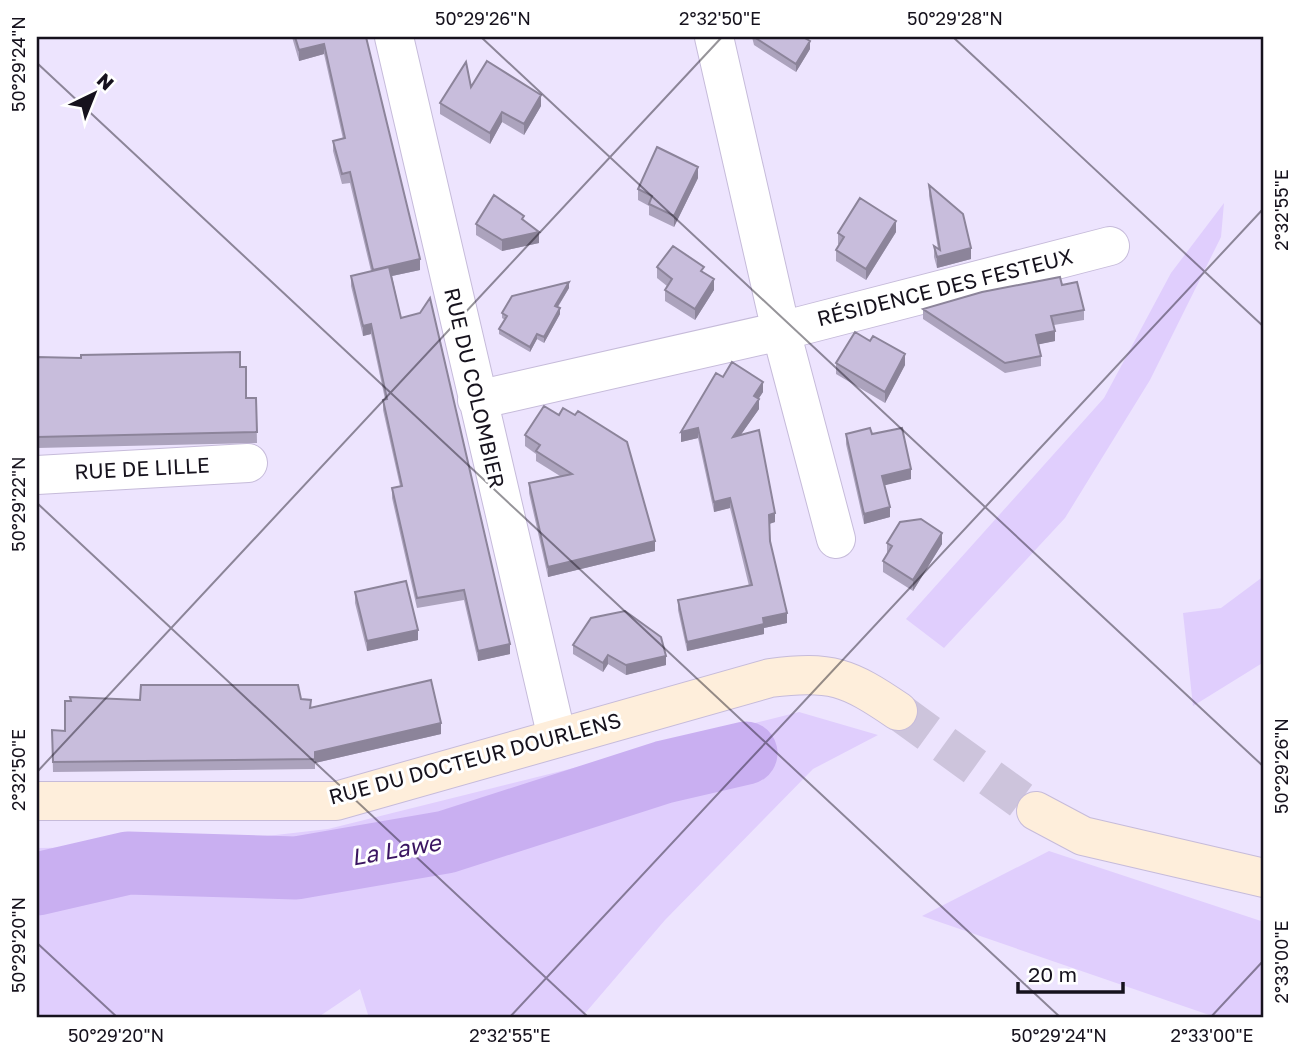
<svg xmlns="http://www.w3.org/2000/svg" width="1301" height="1055" font-family="'Golos Text',sans-serif">
<style>
.green{fill:#e0cefd}
.lines{fill:none;stroke-linecap:round;stroke-linejoin:round}
.river{stroke:#c9aff1;stroke-width:63}
.secondary-tunnel{stroke:#cdc4dc;stroke-width:38;stroke-dasharray:38 19;stroke-linecap:butt}
.street-casing{stroke:#c6bbda;stroke-width:40}
.secondary-casing{stroke:#c6bbda;stroke-width:40}
.street{stroke:#fff;stroke-width:38}
.secondary{stroke:#feeedb;stroke-width:38}
.wall{fill:#aca3bd}
.shaded-wall{fill:#8c849a}
.building{fill:#c8bddc;stroke:#8c849a;stroke-width:2}
.ticks{fill:none;stroke:#16121d;stroke-width:2;stroke-opacity:0.45}
.labels{text-anchor:middle;stroke-width:6;stroke-linejoin:round;paint-order:stroke}
.street-label{font-size:21px;fill:#16121d;stroke:#fff}
.water-label{font-size:23px;font-style:italic;fill:#3b1561;stroke:#fff}
.neatline{fill:none;stroke:#16121d;stroke-width:2.5}
.ticks-label{font-size:18px;text-anchor:middle;fill:#16121d}
</style>
<rect width="100%" height="100%" fill="#ede4fe"/>
<path class="green" d="M1224,203L1221,237L1150,380L1065,518L944,648L906,619L1104,398L1171,273Z
M1264,576V662L1193,706L1183,613L1221,608Z
M799,712L878,735L813,769L665,920L581,1018H369L360,989L317,1018H37V848L179,846L328,829Z
M1049,851L1264,922V1018H1218L922,916Z"/>
<g class="lines">
<path class="river" d="M37,884L128,863L296,868L446,842L664,772L746,753"/>
<path class="secondary-tunnel" d="M898,711L1036,811"/>
<defs>
<path id="street" d="M394,37L557,738
M714,37L781,331L836,539
M477,400L781,331L1110,246
M37,475L248,463"/>
<path id="secondary" d="M37,801H336L770,678C831,670 848,677 898,711
M1036,811L1083,836L1264,878"/>
</defs>
<use href="#street" class="street-casing"/>
<use href="#secondary" class="secondary-casing"/>
<use href="#street" class="street"/>
<use href="#secondary" class="secondary"/>
</g>
<path class="wall" d="M292,37H366L420,270L392,276L401,318L510,654L478,661L464,600L417,608L392,498V488L400,486L383,410V400L385,399L371,334L363,336L351,286V276L371,271L350,183L342,184L333,151V141L343,139L324,54L299,61Z
M752,37H803L810,49L796,72L754,45Z
M471,87L541,106L524,135L502,122L490,144L440,114V103Z
M698,178L674,227L649,215V206L638,200V189Z
M929,185L971,259L937,268L934,257V246L938,249L929,196Z
M524,221L539,243L502,251L476,235V224Z
M896,232L866,280L836,261V250L840,245L838,244V233Z
M657,267L704,273L714,290L695,320L665,301V290L667,286L657,278Z
M1062,285L1084,310V320L1054,325L1055,341L1039,344L1041,356V366L1005,373L923,319V309Z
M569,288L558,307L560,314L544,343L537,339L530,352L499,334V329L505,320L502,318V313Z
M37,357L240,367L246,398H256L257,443L37,448Z
M836,363L905,365L885,403L836,374Z
M723,377L763,392L758,399L759,409L741,434L775,522L769,524L770,541L787,623L764,628V634L687,651L678,610V600L749,586L730,508L714,512L698,438L681,442Z
M544,406L655,551L548,577L529,493V483L560,476L536,461V454L525,446V435Z
M846,434H872L911,479L884,485L890,517L864,524L846,444Z
M887,543L942,544L913,591L883,572V561L887,554Z
M355,592L418,640L367,651L355,603Z
M573,645L666,665L626,675L608,664L603,672L573,654Z
M301,699L310,708L441,734L315,763V769L53,772L52,730L65,731L140,700Z"/>
<path class="shaded-wall" d="M810,41V49L796,72V64Z
M324,44V54L299,61V50Z
M541,95V106L524,135V124Z
M502,112V122L490,144V133Z
M698,167V178L674,227V216Z
M896,221V232L866,280V269Z
M539,232V243L502,251V240Z
M971,248V259L937,268V257Z
M420,259V270L373,280V270Z
M714,279V290L695,320V309Z
M569,282V288L555,311V306Z
M560,308V314L544,343V337Z
M371,324V334L363,336V326Z
M1055,331V341L1036,345V335Z
M537,334V339L530,352V347Z
M905,354V365L885,403V392Z
M763,382V392L754,406V396Z
M759,399V409L733,446V437Z
M698,428V438L681,442V432Z
M911,469V479L882,486V476Z
M730,498V508L714,512V502Z
M890,507V517L864,524V514Z
M775,513V522L769,524V515Z
M942,533V544L913,591V580Z
M655,541V551L548,577V567Z
M787,613V623L764,628V634L687,651V642L763,618Z
M418,630V640L367,651V641Z
M510,644V654L478,661V651Z
M608,655V664L603,672V663Z
M666,656V665L626,675V665Z
M441,723V734L315,763V752Z"/>
<path class="building" d="M295,37H366L420,259L373,270L350,172L342,174L333,141L345,138L324,44L299,50Z
M754,37H803L810,41L796,64Z
M487,61L541,95L524,124L502,112L490,133L440,103L466,62L471,87Z
M657,147L698,167L674,216L649,204L652,196L638,189Z
M929,185L963,214L971,248L937,257L934,246L940,250Z
M494,195L524,216L522,219L539,232L502,240L476,224Z
M860,198L896,221L866,269L836,250L844,237L838,233Z
M673,246L704,267L701,271L714,279L695,309L665,290L672,279L657,267Z
M389,267L401,318L420,313L430,298L510,644L478,651L464,590L417,598L392,488L402,486L383,400L387,399L371,324L363,326L351,276Z
M1060,277L1062,285L1077,282L1084,310L1051,316L1055,331L1036,335L1041,356L1005,363L923,309L982,292Z
M569,282L555,306L560,308L544,337L537,334L530,347L499,329L507,316L502,313L512,296Z
M855,332L870,341L873,336L905,354L885,392L836,363Z
M240,352V367H246V398H256L257,432L37,437V357L81,358V355Z
M732,362L763,382L754,396L759,399L733,437L759,430L775,513L769,515L770,541L787,613L763,618L764,624L687,642L678,600L752,585L730,498L714,502L698,428L681,432L716,373L723,377Z
M544,406L559,415L563,408L575,415L578,411L627,442L655,541L548,567L529,483L572,474L536,451L540,445L525,435Z
M870,428L872,434L902,428L911,469L882,476L890,507L864,514L846,434Z
M921,519L942,533L913,580L883,561L892,546L887,543L900,522Z
M406,581L418,630L367,641L355,592Z
M625,611L661,637L666,656L626,665L608,655L603,663L573,645L591,618Z
M431,680L441,723L315,752V759L53,762L52,730L65,731V701H71L70,697L140,700L141,685H298L301,699L311,700L310,708Z"/>
<path class="ticks" d="M481,37L1264,767M953,37L1264,327M37,63L1061,1018M37,503L589,1018M37,772L722,37M37,943L118,1018M509,1018L1264,208M1210,1018L1264,960"/>
<g class="labels">
<g class="street-label">
<text transform="translate(945 288) rotate(-14)" y="7">RÉSIDENCE DES FESTEUX</text>
<text transform="translate(474 388) rotate(77)" y="7">RUE DU COLOMBIER</text>
<text transform="translate(142 469) rotate(-3)" y="7">RUE DE LILLE</text>
<text transform="translate(475 759) rotate(-15)" y="7">RUE DU DOCTEUR DOURLENS</text>
</g>
<g class="water-label">
<text transform="translate(396 850) rotate(-10)" y="8">La Lawe</text>
</g>
</g>
<rect width="1301" height="1055" fill="none" stroke="#ffffff" stroke-width="77"/>
<g transform="translate(94 94) rotate(43)" stroke="#ffffff" stroke-width="5" paint-order="stroke">
<path d="M0-5L12 26L0 18L-12 26Z" fill="#16121d"/>
<text y="-10" font-size="19" font-weight="bold" text-anchor="middle" fill="#16121d">N</text>
</g>
<path d="M1018 982v10h105v-10" fill="none" stroke="#16121d" stroke-width="3.5"/>
<text x="1028" y="982" font-size="21" fill="#16121d" stroke="#ffffff" stroke-width="5" paint-order="stroke">20 m</text>
<rect x="38" y="38" width="1224" height="978" class="neatline"/>
<g class="ticks-label">
<text x="483" y="25">50°29'26"N</text>
<text x="720" y="25">2°32'50"E</text>
<text x="955" y="25">50°29'28"N</text>
<text transform="translate(19 64) rotate(-90)" y="6">50°29'24"N</text>
<text transform="translate(1282 210) rotate(-90)" y="6">2°32'55"E</text>
<text transform="translate(19 504) rotate(-90)" y="6">50°29'22"N</text>
<text transform="translate(1282 766) rotate(-90)" y="6">50°29'26"N</text>
<text transform="translate(19 770) rotate(-90)" y="6">2°32'50"E</text>
<text transform="translate(19 945) rotate(-90)" y="6">50°29'20"N</text>
<text transform="translate(1282 962) rotate(-90)" y="6">2°33'00"E</text>
<text x="116" y="1042">50°29'20"N</text>
<text x="510" y="1042">2°32'55"E</text>
<text x="1059" y="1042">50°29'24"N</text>
<text x="1212" y="1042">2°33'00"E</text>
</g>
</svg>
